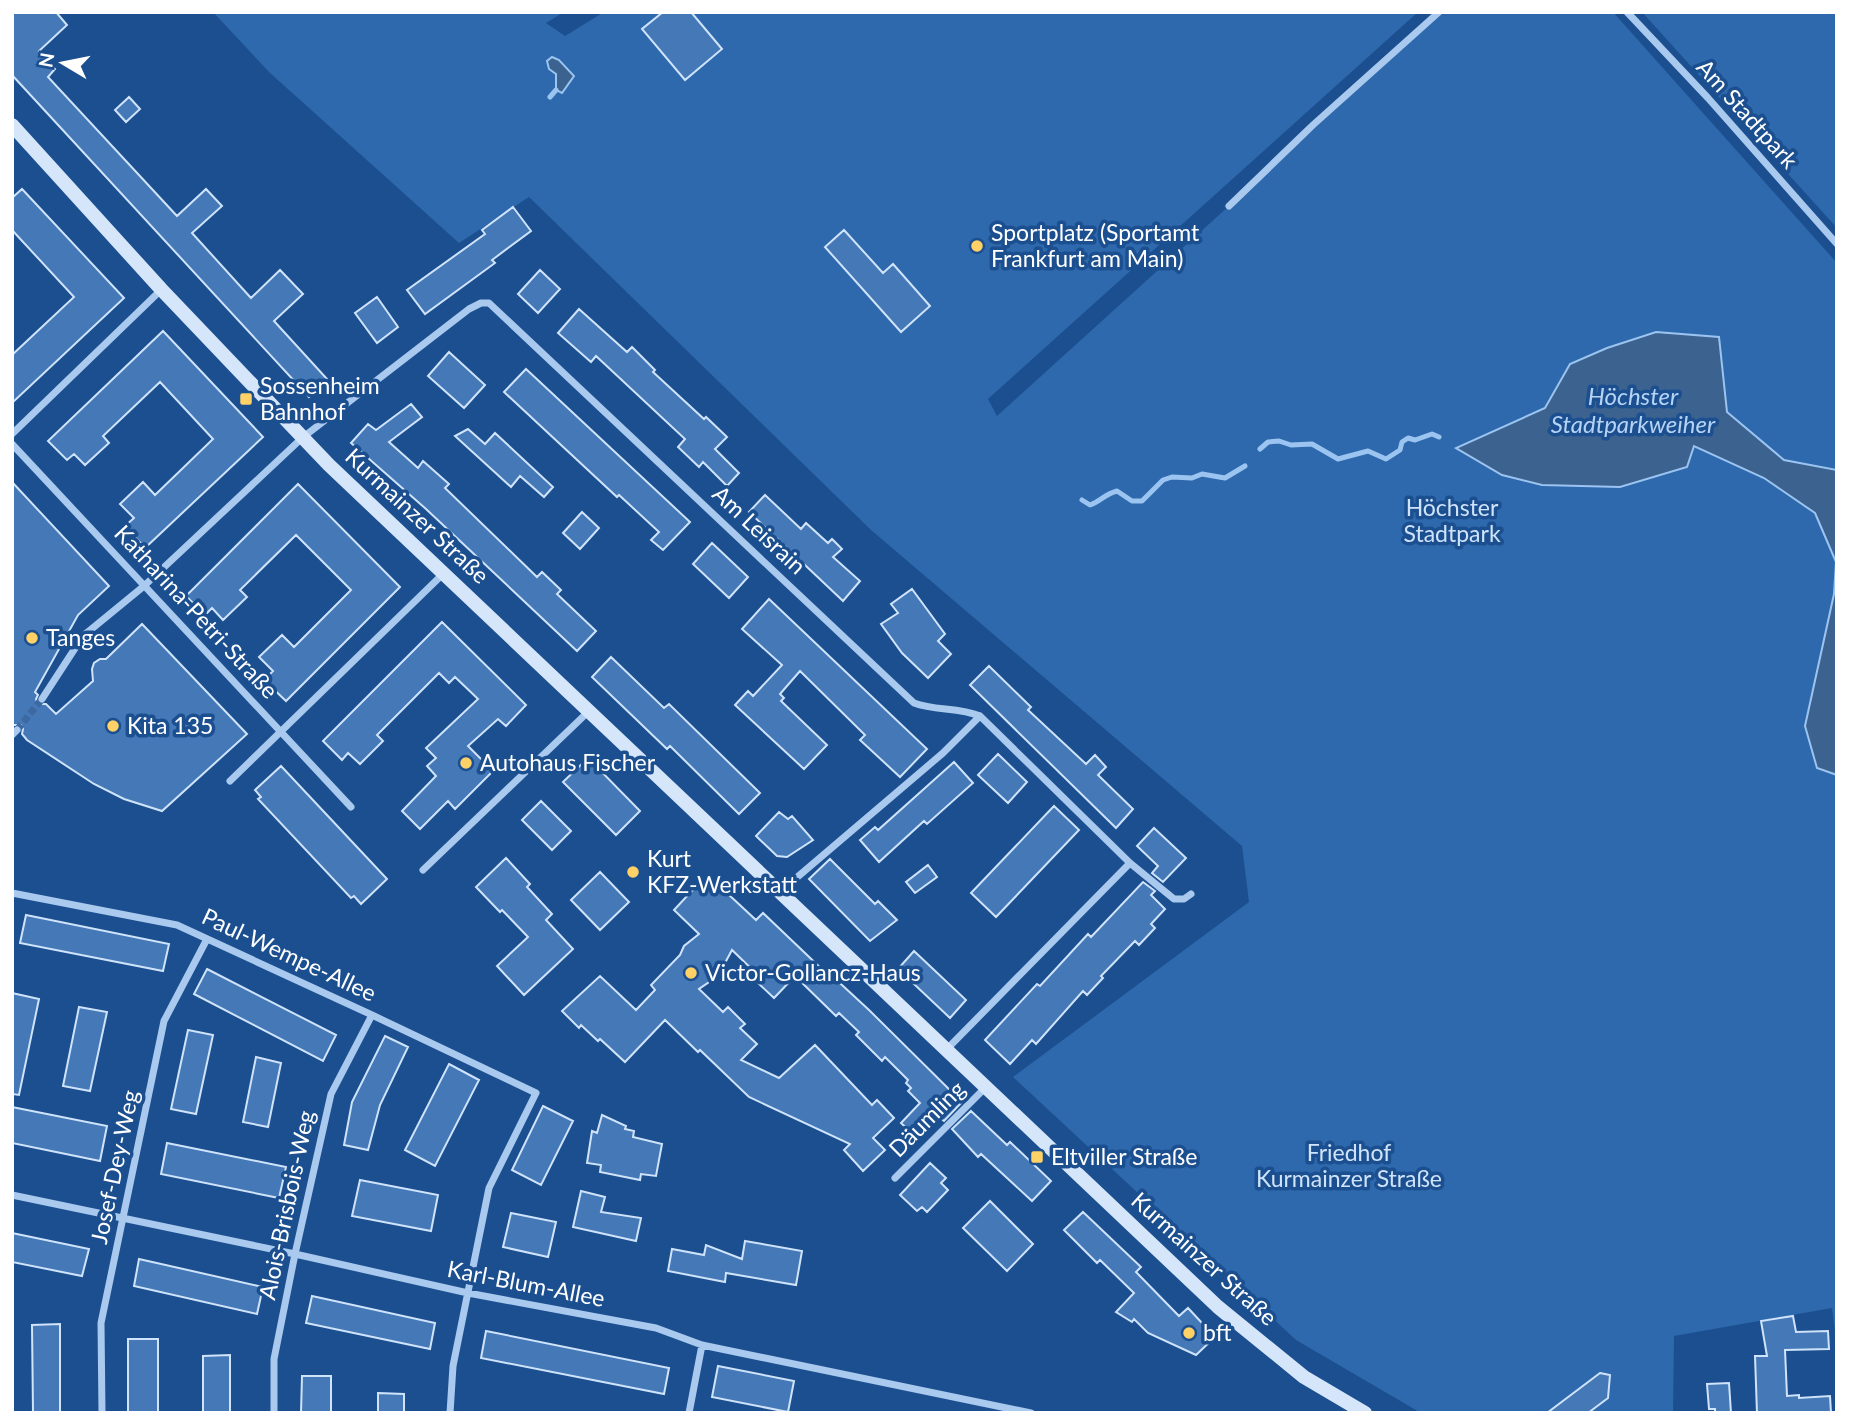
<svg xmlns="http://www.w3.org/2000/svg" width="1849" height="1425" font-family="Lato,sans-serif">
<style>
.green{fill:#2e69ad}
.water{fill:#3c6290;stroke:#9cc4f0;stroke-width:2}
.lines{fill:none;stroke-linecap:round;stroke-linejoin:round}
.stream{stroke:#9cc4f0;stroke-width:5}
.building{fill:#4478b7;stroke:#cfe3fa;stroke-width:2}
.minor-tunnel{stroke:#3d69a0;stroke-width:7;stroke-dasharray:7 3.5;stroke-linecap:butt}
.minor{stroke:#a9c9ee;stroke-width:7}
.secondary{stroke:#d6e6fa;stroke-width:14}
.poi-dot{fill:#ffd166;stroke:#1b4f8f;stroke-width:2.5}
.labels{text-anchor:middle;stroke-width:7;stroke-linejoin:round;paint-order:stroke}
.street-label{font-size:23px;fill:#fff;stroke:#1b4f8f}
.poi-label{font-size:23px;fill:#fff;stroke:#1b4f8f;text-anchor:start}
.park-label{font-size:23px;fill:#cfe3fa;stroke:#1b4f8f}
.water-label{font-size:24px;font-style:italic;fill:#b5d3f5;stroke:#1b4f8f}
</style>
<rect width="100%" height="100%" fill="#1b4f8f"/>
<path class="green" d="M213,12H564L546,23L565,36L604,12H1418L988,399L997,416L1443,12H1613L1837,263V1347L1832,1308L1674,1336L1673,1413H1421L1296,1340L1013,1077L1249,902L1242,846L871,530L529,197L459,243L269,72Z
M1642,12H1837V228Z"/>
<path class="water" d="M552,57L559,60L574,76L562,93L556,90V74L549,69L547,61Z
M1656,332L1719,337L1727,412L1784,460L1837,470V775L1817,768L1805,726L1834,594L1836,562L1815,513L1764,478L1694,446L1687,467L1620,487L1542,485L1502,475L1456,448L1545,408L1570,364L1607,348Z"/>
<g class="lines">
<path class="stream" d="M550,97L556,90
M1260,449L1268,442L1279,441L1291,445L1312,444L1338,459L1368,451L1386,459L1400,450L1402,442L1408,438L1415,440L1432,434L1439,437
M1082,500L1090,505C1101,501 1105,494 1117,491L1132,501H1142L1163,480L1172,477L1192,478L1202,474L1225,478L1245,466"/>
</g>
<path class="building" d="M12,12H56L67,25L39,51L55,69L48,77L177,216L206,189L222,206L192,233L251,298L280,270L303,294L274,321L327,379L309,397L12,75Z
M663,12H691L722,49L685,80L642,29Z
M129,97L140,109L126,122L115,110Z
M22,189L124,298L12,403V355L74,297L12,230V198Z
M513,207L531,231L492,260L495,263L425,314L407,290L485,234L482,230Z
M844,230L883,273L893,264L930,306L901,332L825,247Z
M540,270L560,289L538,313L518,294Z
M377,297L398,327L377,343L355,313Z
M579,309L627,352L632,347L655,370L653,372L704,419L706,417L727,437L715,449L739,473L727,486L703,462L699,467L678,447L685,439L596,356L591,362L558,333Z
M163,331L263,437L145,548L125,526L134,518L120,504L143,482L155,495L213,439L160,382L103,436L109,443L85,465L74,454L67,460L48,441Z
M449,352L485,385L464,408L428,376Z
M526,369L690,522L663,550L651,540L659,532L619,495L617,497L504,392Z
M411,404L422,417L389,442L418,468L423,461L449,484L445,488L537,577L542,572L561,590L557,594L596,631L577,651L426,509L351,443L368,424L376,430Z
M468,429L485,444L495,433L553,487L544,497L520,476L511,487L455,436Z
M12,482L109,586L78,615L35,692L38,695L36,699L38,704H46L56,714L93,681L92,669L94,663L100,659H106L142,624L247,734L162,811L124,799L94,784L27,740L22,734L23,729L21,725H12Z
M298,484L400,587L286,701L264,680L273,671L259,657L282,635L294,647L351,590L296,535L240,590L247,597L223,620L212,608L205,615L186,596Z
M765,495L801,529L806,523L828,543L832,539L842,549L833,557L860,581L843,601L749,512Z
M582,512L599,528L580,549L563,533Z
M712,543L748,577L729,598L693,564Z
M912,589L945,634L938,641L951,654L928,678L902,653L881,624L898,613L891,604Z
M769,599L927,749L900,777L860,740L865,735L800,671L780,694L784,698L781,701L827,745L804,769L735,705L748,691L753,696L782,665L742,629Z
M442,622L526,705L506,726L498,719L468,746L493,771L455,809L448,801L420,829L402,811L436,776L427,766L436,758L426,748L478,699L455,677L449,683L439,673L377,735L383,741L360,764L348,753L342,760L323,741Z
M611,657L664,708L669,704L760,793L739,814L670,746L667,749L592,677Z
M989,666L1031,707L1028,710L1086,764L1095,755L1106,767L1098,775L1133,809L1116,828L970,685Z
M998,754L1027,782L1008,803L978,775Z
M588,758L640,811L616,835L563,782Z
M954,762L973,783L927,824L924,821L879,862L860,840L875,827L878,830Z
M281,766L387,879L361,904L354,896L351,898L258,799L261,797L255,790Z
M541,801L571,831L552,850L522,820Z
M1054,806L1079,830L996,917L971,893Z
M779,812L788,819L792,816L813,840L787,857L777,856L756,836Z
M1154,828L1186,858L1163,882L1152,873L1158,866L1137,846Z
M506,858L530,884L527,887L552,914L546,920L573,949L524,995L497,966L528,937L502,910L500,912L476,887Z
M830,859L875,904L878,901L897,920L870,941L809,879Z
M928,865L937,877L915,893L906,882Z
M600,872L629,902L600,930L571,900Z
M713,880L756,920L763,913L827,974L829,973L869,1010L962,1102L944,1121L940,1118L919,1140L901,1123L920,1103L908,1091L911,1088L906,1083L908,1080L885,1057L882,1061L856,1035L859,1032L839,1013L836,1016L795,976L774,998L758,983L762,979L732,950L718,976L699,989L723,1012L728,1007L745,1024L740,1028L757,1044L741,1060L779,1078L815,1045L872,1105L877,1100L894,1118L873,1138L885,1150L863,1171L844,1150L850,1144L749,1097L700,1050L698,1052L665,1020L625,1062L600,1039L598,1041L581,1025L579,1028L562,1011L600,976L636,1010L655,990L651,985L680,955L684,946L699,934L674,910L701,881L707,886Z
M1143,882L1155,891L1151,895L1165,909L1151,924L1155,928L1139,945L1135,941L1101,976L1103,978L1087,995L1083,991L1036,1044L1032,1040L1010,1064L985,1040L1037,984L1040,986L1088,934L1091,937Z
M26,915L169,944L163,971L20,943Z
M914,951L966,1000L950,1018L898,969Z
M207,969L336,1035L323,1061L194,994Z
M12,993L39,999L19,1095L12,1094Z
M79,1007L107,1012L90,1091L63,1086Z
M188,1030L213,1035L196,1114L171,1109Z
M385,1036L408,1047L380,1105L368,1150L344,1145L352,1102Z
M256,1057L281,1063L268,1127L243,1122Z
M449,1064L479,1080L435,1166L405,1150Z
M543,1106L573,1121L541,1185L512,1170Z
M12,1107L107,1126L100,1161L12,1143Z
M971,1111L1007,1145L1010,1142L1051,1181L1032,1201L981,1154L978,1157L952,1129Z
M602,1115L626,1126L625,1129L634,1131L633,1137L662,1144L656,1176L641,1174L640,1180L600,1172L601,1165L587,1163L592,1131L597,1133Z
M167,1143L286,1167L279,1198L161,1174Z
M930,1163L946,1178L941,1183L948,1190L927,1212L922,1207L917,1211L900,1195Z
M360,1180L438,1195L431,1231L352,1216Z
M581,1191L605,1197L601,1212L641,1218L636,1241L573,1227Z
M990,1201L1033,1244L1007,1271L963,1228Z
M1083,1212L1141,1267L1136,1272L1179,1316L1188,1308L1215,1337L1196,1355L1148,1333L1134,1319L1132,1322L1116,1312L1134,1293L1100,1260L1097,1263L1064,1230Z
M511,1213L556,1222L548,1257L503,1247Z
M12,1233L89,1249L82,1276L12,1262Z
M745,1241L802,1251L796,1285L726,1273L725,1282L668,1271L672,1249L704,1255L706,1245L742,1259Z
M139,1259L263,1287L257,1314L134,1286Z
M312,1296L435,1323L430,1349L306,1323Z
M1793,1316L1796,1332L1828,1331L1829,1349L1785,1350L1787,1396L1799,1395V1398L1830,1396L1831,1413H1757L1755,1356H1767L1761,1321Z
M60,1324V1413H33L32,1325Z
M486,1331L669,1368L664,1394L481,1358Z
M128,1339H158V1413H128Z
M230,1355V1413H203V1356Z
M718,1366L794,1381L788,1412L712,1397Z
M1600,1373L1610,1375L1608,1398L1588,1413H1547Z
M302,1376H331V1413H301Z
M1729,1383L1731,1413H1715V1409H1709L1707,1384Z
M378,1393L404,1394V1413H378Z"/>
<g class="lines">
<path class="minor-tunnel" d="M17,730L42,699"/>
<path class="minor" d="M1627,12L1708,98L1837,244
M1229,206L1313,125L1439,12
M12,434L161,290
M12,444L351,807
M42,699L83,636L144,586L302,438L469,309L481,303H489L914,703C935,711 958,707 980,716L1130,863L1174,899H1184L1191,894
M12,735L17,730
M230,781L444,573
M423,870L589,711
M781,891L943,753L980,716
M12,893L177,925L372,1015L536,1093L489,1188L453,1366L450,1413
M947,1049L1130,863
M895,1178L986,1087
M12,1195L295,1254L468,1293L656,1328L702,1345L1031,1413
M102,1413L101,1323L164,1021L207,939
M274,1413V1359L295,1254L331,1094L372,1015
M689,1413L702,1345"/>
<path class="secondary" d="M12,125L161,289L329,465L1218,1307L1304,1377L1365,1413"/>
</g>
<g class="poi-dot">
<circle cx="977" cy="246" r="7"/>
<rect x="239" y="392" width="14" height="14" rx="3.5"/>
<circle cx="32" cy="638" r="7"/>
<circle cx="113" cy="726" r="7"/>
<circle cx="466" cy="763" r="7"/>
<circle cx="633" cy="872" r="7"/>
<circle cx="691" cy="973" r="7"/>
<rect x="1030" y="1150" width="14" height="14" rx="3.5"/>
<circle cx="1189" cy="1333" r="7"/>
</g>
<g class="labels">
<g class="street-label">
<text transform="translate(1747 114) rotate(48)" y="8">Am Stadtpark</text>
<text transform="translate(417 516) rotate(43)" y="8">Kurmainzer Straße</text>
<text transform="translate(759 530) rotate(43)" y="8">Am Leisrain</text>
<text transform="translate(196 612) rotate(47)" y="8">Katharina-Petri-Straße</text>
<text transform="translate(289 955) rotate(25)" y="8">Paul-Wempe-Allee</text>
<text transform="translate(927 1119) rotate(-45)" y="8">Däumling</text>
<text transform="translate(115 1167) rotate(-78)" y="8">Josef-Dey-Weg</text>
<text transform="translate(287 1205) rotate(-78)" y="8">Alois-Brisbois-Weg</text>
<text transform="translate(1204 1259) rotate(42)" y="8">Kurmainzer Straße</text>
<text transform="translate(526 1284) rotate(11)" y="8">Karl-Blum-Allee</text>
</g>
<g class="poi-label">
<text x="991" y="241">Sportplatz (Sportamt<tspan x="991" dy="26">Frankfurt am Main)</tspan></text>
<text x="260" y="394">Sossenheim<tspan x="260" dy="26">Bahnhof</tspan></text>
<text x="46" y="646">Tanges</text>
<text x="127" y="734">Kita 135</text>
<text x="480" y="771">Autohaus Fischer</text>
<text x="647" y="867">Kurt<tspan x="647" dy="26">KFZ-Werkstatt</tspan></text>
<text x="705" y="981">Victor-Gollancz-Haus</text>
<text x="1051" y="1165">Eltviller Straße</text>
<text x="1203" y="1341">bft</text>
</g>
<g class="park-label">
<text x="1452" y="516">Höchster<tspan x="1452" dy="26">Stadtpark</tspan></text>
<text x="1349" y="1161">Friedhof<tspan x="1349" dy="26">Kurmainzer Straße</tspan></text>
</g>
<g class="water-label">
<text x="1633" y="405">Höchster<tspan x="1633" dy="28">Stadtparkweiher</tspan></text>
</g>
</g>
<rect width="1849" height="1425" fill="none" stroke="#ffffff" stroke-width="28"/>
<g transform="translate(63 63) rotate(280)" stroke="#1b4f8f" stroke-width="5" paint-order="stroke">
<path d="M0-5L12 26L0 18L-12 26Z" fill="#ffffff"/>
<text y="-10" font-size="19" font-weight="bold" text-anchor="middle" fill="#ffffff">N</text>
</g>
</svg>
